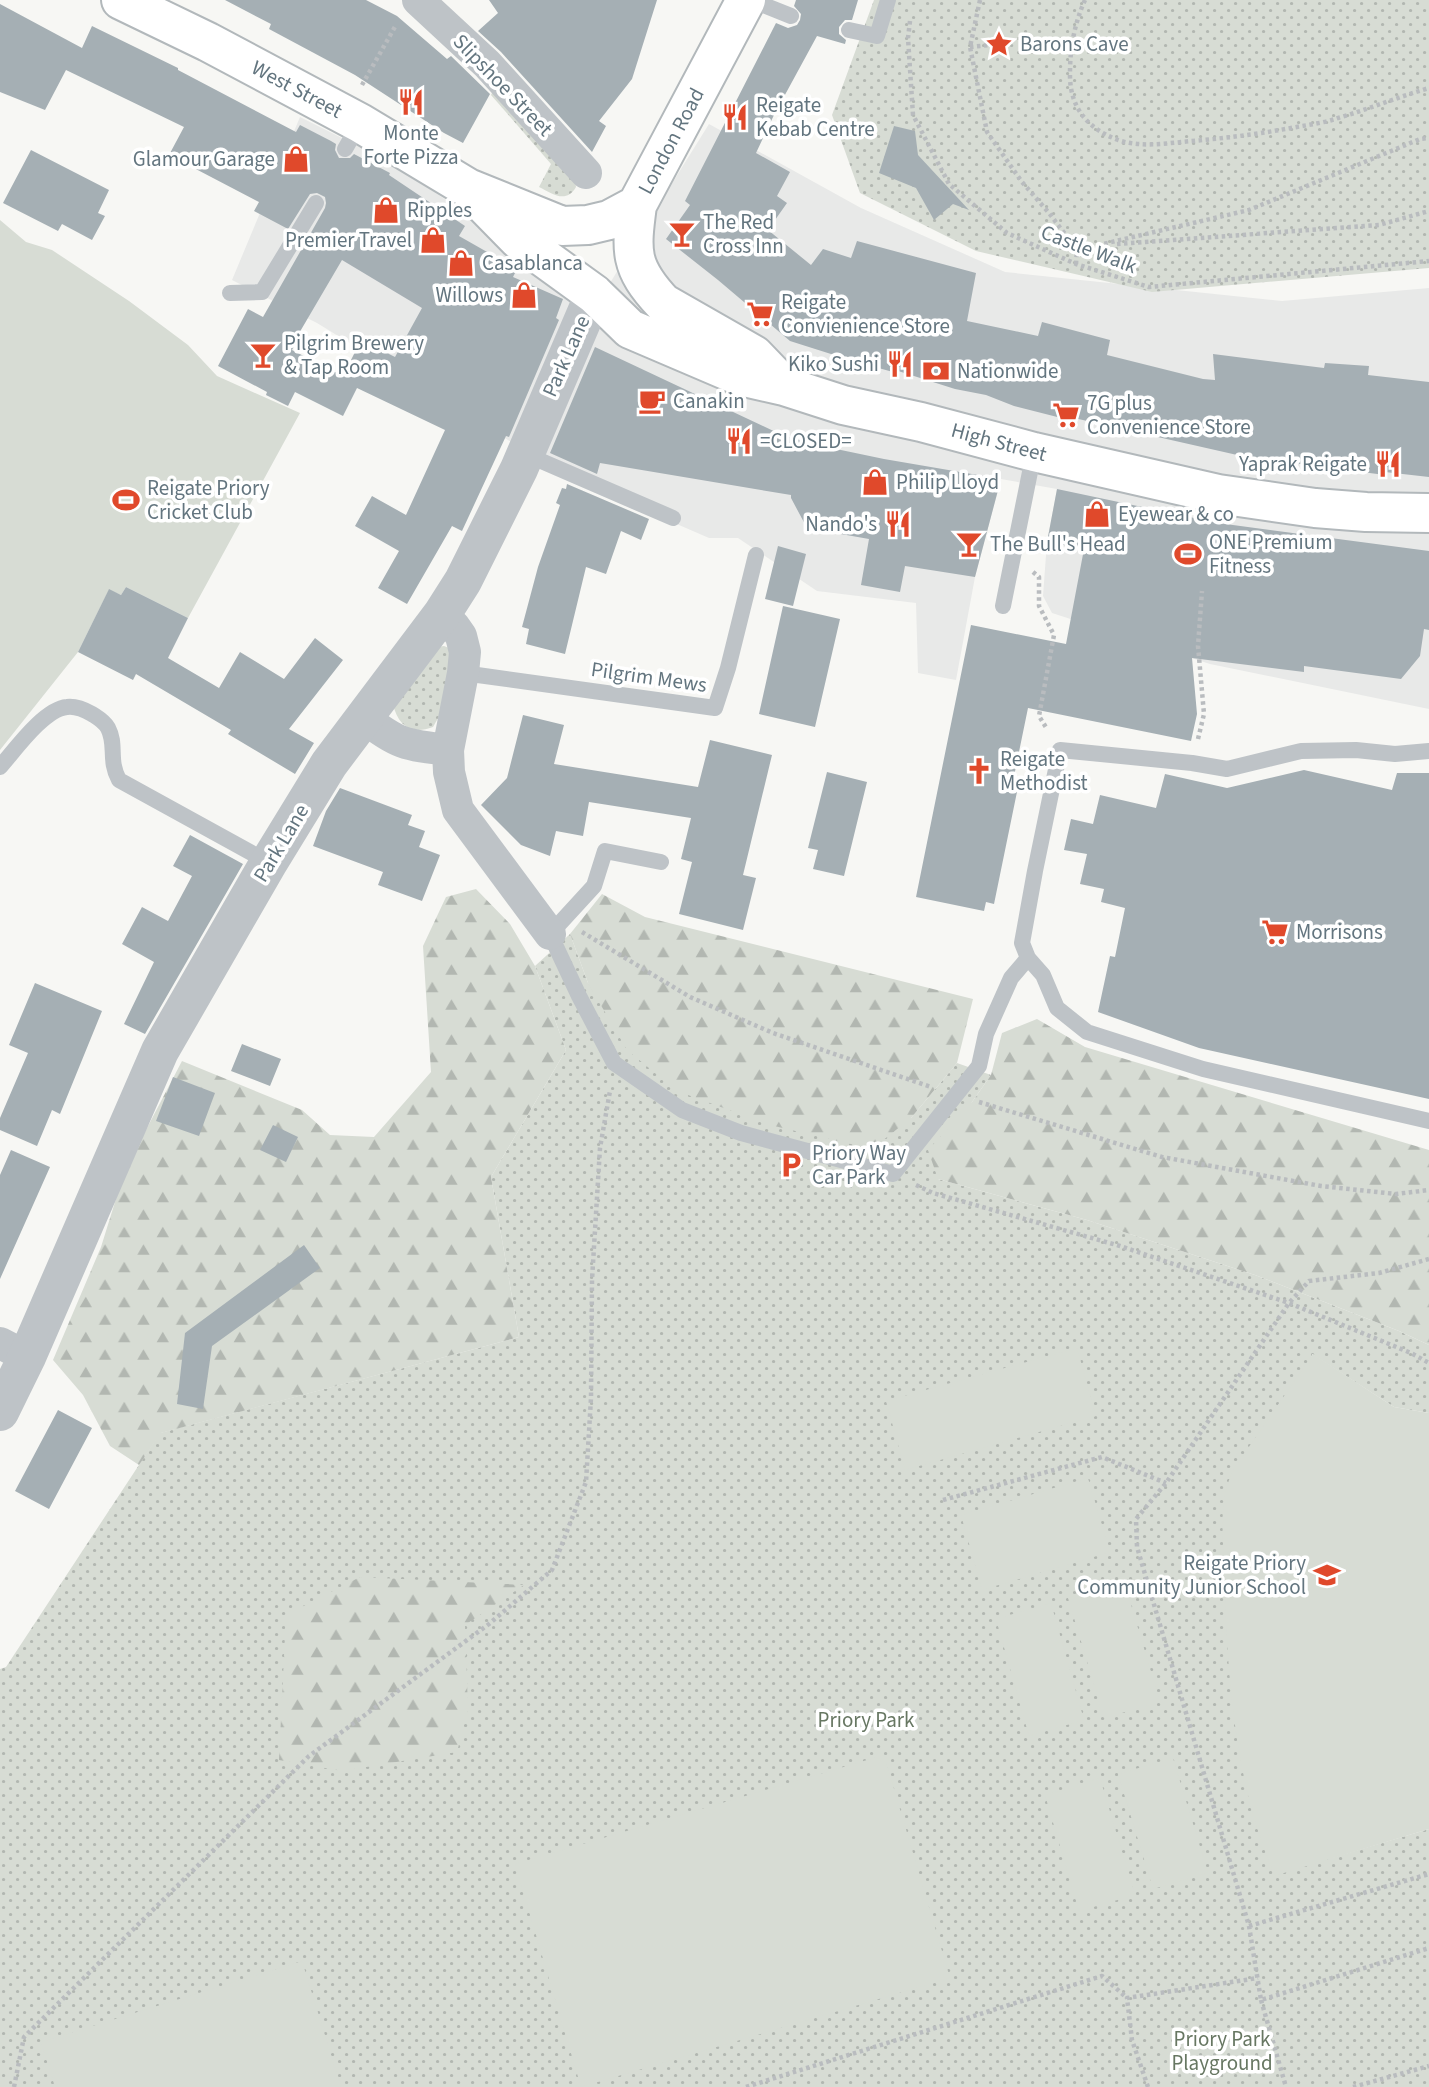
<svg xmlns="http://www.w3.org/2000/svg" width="1429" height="2087" font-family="'Source Sans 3',sans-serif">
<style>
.built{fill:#e8e9e8}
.grass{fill:url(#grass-dots)}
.forest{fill:url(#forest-firs)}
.pitch{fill:#d7dcd4}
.building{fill:#a5afb4;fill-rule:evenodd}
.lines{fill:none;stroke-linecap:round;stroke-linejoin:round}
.primary-casing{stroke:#b2b8bb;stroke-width:42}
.path{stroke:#b9bcbf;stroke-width:4.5;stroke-dasharray:3.5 3.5;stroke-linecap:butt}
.service{stroke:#bec3c7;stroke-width:16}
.minor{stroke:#bec3c7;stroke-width:32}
.tertiary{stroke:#bec3c7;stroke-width:38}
.primary{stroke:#fff;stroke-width:38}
.labels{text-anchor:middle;stroke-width:7;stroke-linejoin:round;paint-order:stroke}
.poi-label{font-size:21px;fill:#63757f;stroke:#fff;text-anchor:start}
.street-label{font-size:21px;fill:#63757f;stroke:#fff}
.park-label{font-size:21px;fill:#677762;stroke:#fff}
</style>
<defs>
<pattern id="grass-dots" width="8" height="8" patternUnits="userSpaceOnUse" patternTransform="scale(1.75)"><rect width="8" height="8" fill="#d7dcd4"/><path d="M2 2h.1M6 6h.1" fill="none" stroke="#b2b7b1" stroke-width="1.8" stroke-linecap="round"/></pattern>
<pattern id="forest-firs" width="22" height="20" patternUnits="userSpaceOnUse" patternTransform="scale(1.75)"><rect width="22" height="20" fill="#d7dcd4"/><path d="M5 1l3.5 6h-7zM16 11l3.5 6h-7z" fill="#b2b7b1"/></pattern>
</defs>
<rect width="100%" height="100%" fill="#f7f7f4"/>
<path class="built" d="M300,117L394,164L515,248L595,307L709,124L861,208L1005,272L1282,301L1429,288V709L1210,664L1052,613L1043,596L1047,542L1057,489L1001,479L975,577L956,680L918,673L916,603L817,591L738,538H709L596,489L531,454L317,323L232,280Z"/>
<path class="grass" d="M874,0H1429V268L1152,292L976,251L860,193L832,115Z
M495,87L575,180L576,187C566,204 553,194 539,187L551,164L491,95Z
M444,646L449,648L452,657L441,713L433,727C411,735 398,726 393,704L437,647Z
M570,934L588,983L911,1118L957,1063L991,1075L972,1102L938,1179L1087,1220L1255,1275L1399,1331L1429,1345V1413L1394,1407L1312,1354L1274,1875L1429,1829V2087H0V1669L6,1667L160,1433L519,1337L491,1177L566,1050L535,966Z"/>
<path class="forest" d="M476,889L510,924L535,966L566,1050L491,1177L519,1337L161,1433L139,1465L110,1446L83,1395L53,1360L101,1247L125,1170L182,1061L302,1110L330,1135L374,1137L431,1072L423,946L446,897Z
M602,894L645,917L973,999L957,1063L911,1118L872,1149L770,1125L677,1091L627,1050L588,983L570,934Z
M1037,1019L1085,1047L1429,1150V1345L1399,1331L1255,1275L1087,1220L938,1179L928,1150L972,1102L991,1075L1002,1033Z
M360,1577L524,1585L465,1625L468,1709L457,1752L342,1771L279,1760L286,1615Z"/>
<path class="pitch" d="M0,220L26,242L52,250L129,301L188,345L217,376L300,413L188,618L126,587L121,595L109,590L78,652L0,750Z
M1077,1348L1096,1416L905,1470L886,1401Z
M1313,1354L1394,1407L1429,1413V1829L1274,1876C1267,1856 1259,1835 1253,1815C1231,1734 1226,1649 1224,1566C1223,1532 1218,1497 1235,1467Z
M1088,1478L1110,1552L982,1590L961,1515Z
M1124,1581L1160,1702L1104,1718L1068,1598Z
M1051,1603L1084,1720L1029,1736L996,1619Z
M884,1755L950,1978L581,2087L515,1864Z
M1173,1758L1208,1873L1153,1889L1118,1774Z
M1100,1778L1135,1895L1079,1911L1045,1795Z
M302,1961L341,2087H55L41,2042Z"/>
<path class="building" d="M225,0H366L397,16L447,59L451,56L490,94L463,143L444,133L355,75L269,29L271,24Z
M489,0H657L632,79L599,121L606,126L592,152L501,52L478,31L498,13Z
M796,0H858L852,20H845L839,27V34L846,40L845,44L817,36L774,115L756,153L790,172L777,196L787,203L768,230L811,265L823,249L851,258L857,241L976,273L967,321L1038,336L1042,322L1110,340L1107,355L1203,379L1215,380L1213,354L1324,368L1325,363L1369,366L1368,375L1429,382V477L1385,472V475L1246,457L1074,418L1073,421L1014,406L986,395L955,389L895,370L893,372L853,361L790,341L718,280L666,239L690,205L685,201L776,23L788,28L797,25L800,20L801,14L794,6Z
M0,4L82,48L92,26L178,68V70L296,132L300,125L331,141L336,144L335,150L339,158H350L354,154L390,173L389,175L465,226L459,236L517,269L513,277L563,299L556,318L559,320L509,437L506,436L462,531L452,526L407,604L378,588L399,551L355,526L372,496L406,515L445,430L357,388L343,416L295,392L288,406L266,395L267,392L218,366L248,309L263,317L325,208L326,203L325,197L317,193L310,194L288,229L254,211L259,202L169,155L184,127L66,70L45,110L0,92ZM342,260L422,308L395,357L361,340L343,376L292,350L299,336L298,335Z
M894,126L915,131L918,155L969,210L953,204L934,220L916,188L879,173Z
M31,150L109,190L98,213L105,216L92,240L62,224L58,231L3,203Z
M595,347L782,435L817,445L884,459L1001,479L975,577L905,566L900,592L861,585L869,539L807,528L791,498V495L600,463L597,474L550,453Z
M567,484L649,519L641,540L621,531L606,574L586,567L565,654L526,644L529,629L522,627L538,567L560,505L556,503L562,488L566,489Z
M1057,489L1218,523L1429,551V630L1424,629L1420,656L1401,679L1304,666V672L1192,658L1197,714L1191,741L1028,708L1012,786L1018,787L994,904L986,902L984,911L916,897L971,625L1066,644L1084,549L1047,542Z
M778,546L806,554L793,606L765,599Z
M126,587L188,618L168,658L219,688L240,652L284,679L315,638L343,660L289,729L314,743L295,774L228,734L231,730L136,674L133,680L78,652L109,589L121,595Z
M783,606L840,619L815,727L759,714Z
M523,715L564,725L554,764L698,787L710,740L772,755L743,875L756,878L743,930L679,914L692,862L681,859L691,818L589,802L583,836L556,831L550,856L521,845L481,805L507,778Z
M1304,770L1392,790L1397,773H1429V1099L1199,1048L1098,1012L1110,956L1115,957L1125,908L1101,902L1104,889L1080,884L1087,854L1064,850L1071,819L1093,824L1100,795L1156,808L1165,774L1227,788Z
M827,772L867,782L844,876L813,869L818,850L808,848Z
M340,788L412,815L408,825L425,831L419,847L440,855L422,901L378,885L383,872L313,846L326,811Z
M190,835L243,864L145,1034L124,1024L154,962L122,944L142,907L168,921L192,876L173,866Z
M35,983L102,1011L60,1114L52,1110L37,1146L0,1130V1118L28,1053L9,1045Z
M242,1044L281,1059L270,1086L231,1071Z
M173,1077L215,1093L199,1136L156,1121Z
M273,1125L298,1137L286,1162L260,1150Z
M11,1150L50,1167L0,1279V1175Z
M304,1245L320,1268L212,1346L203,1409L177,1404L185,1333Z
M58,1410L92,1428L49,1509L15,1491Z"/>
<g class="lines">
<defs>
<path id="primary" d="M121,0L208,42L360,123L468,188L562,226L588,225L609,220L637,205
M746,0L637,205C631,251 629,267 663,303L754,355L778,380
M468,188L518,239L594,294L630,329L740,376L784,386L843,405L921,422L1034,452L1218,494L1315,508L1366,512L1429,513"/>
</defs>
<use href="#primary" class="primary-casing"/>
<path class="path" d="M980,0L970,47L987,132L1022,182L1049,213L1077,250L1076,264
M1085,0C1075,22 1070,47 1070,72C1069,106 1086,128 1118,140C1141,148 1168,143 1192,141C1229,138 1265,133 1302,126C1314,124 1327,122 1338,118C1369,109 1398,97 1429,88
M910,21L908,38L913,115L949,184L1007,233L1076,264L1149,287L1429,261
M970,47L999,44
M362,85L396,25
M1117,244L1379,225L1429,211
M1077,250L1249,210L1420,139L1429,138
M1033,572L1039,577V606L1054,635L1039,716L1047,729
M1198,739L1204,714L1198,646L1202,591
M582,932L690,997L773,1033L931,1087
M979,1102L1162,1157L1321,1186L1396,1194L1429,1190
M916,1185L933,1193L1120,1246L1289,1303L1411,1353L1429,1363
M1429,1259L1379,1273L1309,1281L1289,1303L1166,1483L1136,1519L1137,1547L1249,1926L1261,2000L1429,1948
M943,1500L1102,1457L1166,1483
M1249,1926L1429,1874
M1261,2000L1286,2087
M14,2087L24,2037L309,1756L489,1624L552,1570L586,1482L591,1398L592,1280L600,1148L610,1091
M746,2087L1102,1976L1127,1998
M1148,2087L1132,2040L1127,1998L1258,1978
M1353,2087L1429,2066"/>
<path class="service" d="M751,0L791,16
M849,30L877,36L888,0
M345,149L360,123
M230,293L262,292L316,203
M525,454L673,518
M1003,606L1034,452
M463,673L715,708L728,668L756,555
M0,767C15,750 44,709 67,707C75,706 85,710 92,714C98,718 104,721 108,728C117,745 108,760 119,780L268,862
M661,862L605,851L594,886L550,934L579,996L614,1063L682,1110L741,1133L893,1174L979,1066L986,1034L1011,978L1028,958L1022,943L1035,871L1060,750L1192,763L1227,769L1301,751L1356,750L1395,754L1429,751
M1028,958L1043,975L1057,1008L1087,1032L1203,1069L1429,1121"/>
<path class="minor" d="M418,0L487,64L586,173
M442,614L454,626L461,636L465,652L463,673L448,750L449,772L458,810L550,934
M363,717C397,744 405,745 448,750
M0,1343L27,1357"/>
<path class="tertiary" d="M0,1412L27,1357L160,1051L269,862L329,764L442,614L463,581L519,469L594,294"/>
<use href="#primary" class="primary"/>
</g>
<defs>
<symbol id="sight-bare" viewBox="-9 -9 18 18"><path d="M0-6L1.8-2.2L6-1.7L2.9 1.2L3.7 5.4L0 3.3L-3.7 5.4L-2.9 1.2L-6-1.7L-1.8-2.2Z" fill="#e0492b" stroke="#fff" stroke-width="2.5" paint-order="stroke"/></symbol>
<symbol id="restaurant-bare" viewBox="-9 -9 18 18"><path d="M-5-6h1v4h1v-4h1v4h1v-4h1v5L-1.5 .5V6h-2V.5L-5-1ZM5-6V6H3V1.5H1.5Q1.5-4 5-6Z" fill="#e0492b" stroke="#fff" stroke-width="2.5" paint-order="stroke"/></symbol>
<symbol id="shop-bare" viewBox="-9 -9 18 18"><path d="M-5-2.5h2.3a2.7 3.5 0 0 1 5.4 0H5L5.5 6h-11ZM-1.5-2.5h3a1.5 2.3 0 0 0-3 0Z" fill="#e0492b" stroke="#fff" stroke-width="2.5" paint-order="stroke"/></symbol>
<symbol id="bar-bare" viewBox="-9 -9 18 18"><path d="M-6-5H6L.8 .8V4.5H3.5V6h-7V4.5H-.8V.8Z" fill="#e0492b" stroke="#fff" stroke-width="2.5" paint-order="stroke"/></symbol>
<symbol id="supermarket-bare" viewBox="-9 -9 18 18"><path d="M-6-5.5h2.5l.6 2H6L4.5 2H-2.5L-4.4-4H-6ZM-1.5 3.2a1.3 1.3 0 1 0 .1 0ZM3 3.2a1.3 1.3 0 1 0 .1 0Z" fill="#e0492b" stroke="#fff" stroke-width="2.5" paint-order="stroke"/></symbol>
<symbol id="bank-bare" viewBox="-9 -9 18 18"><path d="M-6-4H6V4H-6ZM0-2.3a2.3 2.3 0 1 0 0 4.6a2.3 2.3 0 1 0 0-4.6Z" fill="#e0492b" stroke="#fff" stroke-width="2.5" paint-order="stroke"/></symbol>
<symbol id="cafe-bare" viewBox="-9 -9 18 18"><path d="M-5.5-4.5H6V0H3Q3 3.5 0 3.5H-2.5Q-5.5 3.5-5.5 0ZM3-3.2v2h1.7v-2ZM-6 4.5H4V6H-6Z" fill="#e0492b" stroke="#fff" stroke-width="2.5" paint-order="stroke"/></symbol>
<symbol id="stadium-bare" viewBox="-9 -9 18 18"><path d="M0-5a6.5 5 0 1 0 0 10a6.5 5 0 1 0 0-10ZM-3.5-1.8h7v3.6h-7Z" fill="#e0492b" stroke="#fff" stroke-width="2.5" paint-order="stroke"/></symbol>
<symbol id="church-bare" viewBox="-9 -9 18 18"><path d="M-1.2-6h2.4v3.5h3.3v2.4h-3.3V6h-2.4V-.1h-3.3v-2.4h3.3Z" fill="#e0492b" stroke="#fff" stroke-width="2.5" paint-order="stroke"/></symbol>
<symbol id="parking-bare" viewBox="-9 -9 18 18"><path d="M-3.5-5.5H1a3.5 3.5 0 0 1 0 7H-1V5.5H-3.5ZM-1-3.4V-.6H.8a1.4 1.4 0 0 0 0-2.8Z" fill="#e0492b" stroke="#fff" stroke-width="2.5" paint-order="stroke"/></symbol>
<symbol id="school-bare" viewBox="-9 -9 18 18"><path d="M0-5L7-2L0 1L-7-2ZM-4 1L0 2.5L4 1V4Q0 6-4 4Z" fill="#e0492b" stroke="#fff" stroke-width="2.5" paint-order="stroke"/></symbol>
</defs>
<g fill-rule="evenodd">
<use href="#sight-bare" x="980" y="25" width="38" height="38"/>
<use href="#restaurant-bare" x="392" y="83" width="38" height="38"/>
<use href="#restaurant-bare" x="716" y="98" width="38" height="38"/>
<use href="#shop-bare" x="277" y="140" width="38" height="38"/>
<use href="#shop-bare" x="367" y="191" width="38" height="38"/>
<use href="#bar-bare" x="663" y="215" width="38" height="38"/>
<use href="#shop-bare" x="414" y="221" width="38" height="38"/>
<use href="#shop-bare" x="442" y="244" width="38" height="38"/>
<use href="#shop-bare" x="505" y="276" width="38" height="38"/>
<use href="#supermarket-bare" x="741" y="295" width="38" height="38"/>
<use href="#bar-bare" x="244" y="336" width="38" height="38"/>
<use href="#restaurant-bare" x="881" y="345" width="38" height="38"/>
<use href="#bank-bare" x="917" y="352" width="38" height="38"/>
<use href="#cafe-bare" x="633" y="382" width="38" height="38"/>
<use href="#supermarket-bare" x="1047" y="396" width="38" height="38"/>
<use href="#restaurant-bare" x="720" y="422" width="38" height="38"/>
<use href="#restaurant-bare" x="1369" y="445" width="38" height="38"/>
<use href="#shop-bare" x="856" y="463" width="38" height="38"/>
<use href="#stadium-bare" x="107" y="481" width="38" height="38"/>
<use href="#shop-bare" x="1078" y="495" width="38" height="38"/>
<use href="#restaurant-bare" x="879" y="505" width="38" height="38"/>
<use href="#bar-bare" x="950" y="525" width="38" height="38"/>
<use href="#stadium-bare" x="1169" y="535" width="38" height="38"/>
<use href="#church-bare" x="960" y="752" width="38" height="38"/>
<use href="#supermarket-bare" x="1256" y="913" width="38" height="38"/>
<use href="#parking-bare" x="772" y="1146" width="38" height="38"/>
<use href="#school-bare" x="1308" y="1556" width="38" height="38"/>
</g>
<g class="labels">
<g class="poi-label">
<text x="1020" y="51">Barons Cave</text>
<text x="756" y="112">Reigate<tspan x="756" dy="24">Kebab Centre</tspan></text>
<text x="411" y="140" text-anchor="middle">Monte<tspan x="411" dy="24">Forte Pizza</tspan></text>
<text x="275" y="166" text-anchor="end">Glamour Garage</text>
<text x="407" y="217">Ripples</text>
<text x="703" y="229">The Red<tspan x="703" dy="24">Cross Inn</tspan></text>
<text x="412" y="247" text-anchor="end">Premier Travel</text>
<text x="482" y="270">Casablanca</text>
<text x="503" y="302" text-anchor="end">Willows</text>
<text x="781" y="309">Reigate<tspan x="781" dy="24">Convienience Store</tspan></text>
<text x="284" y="350">Pilgrim Brewery<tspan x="284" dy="24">&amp; Tap Room</tspan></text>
<text x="879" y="371" text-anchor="end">Kiko Sushi</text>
<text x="957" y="378">Nationwide</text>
<text x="673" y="408">Canakin</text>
<text x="1087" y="410">7G plus<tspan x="1087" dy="24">Convenience Store</tspan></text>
<text x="760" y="448">=CLOSED=</text>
<text x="1367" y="471" text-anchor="end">Yaprak Reigate</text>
<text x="896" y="489">Philip Lloyd</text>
<text x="147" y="495">Reigate Priory<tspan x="147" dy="24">Cricket Club</tspan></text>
<text x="1118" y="521">Eyewear &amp; co</text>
<text x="877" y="531" text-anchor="end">Nando's</text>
<text x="1209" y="549">ONE Premium<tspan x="1209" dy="24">Fitness</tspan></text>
<text x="990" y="551">The Bull's Head</text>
<text x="1000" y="766">Reigate<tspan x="1000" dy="24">Methodist</tspan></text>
<text x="1296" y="939">Morrisons</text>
<text x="812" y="1160">Priory Way<tspan x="812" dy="24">Car Park</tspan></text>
<text x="1306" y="1570" text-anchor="end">Reigate Priory<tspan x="1306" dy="24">Community Junior School</tspan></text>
</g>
<g class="street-label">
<text transform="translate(503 85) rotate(46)" y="7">Slipshoe Street</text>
<text transform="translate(297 89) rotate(28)" y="7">West Street</text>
<text transform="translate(671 141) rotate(-62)" y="7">London Road</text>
<text transform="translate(1089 249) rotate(21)" y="7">Castle Walk</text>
<text transform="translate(566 356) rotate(-66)" y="7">Park Lane</text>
<text transform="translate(999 442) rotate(15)" y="7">High Street</text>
<text transform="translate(649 677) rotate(8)" y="7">Pilgrim Mews</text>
<text transform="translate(281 843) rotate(-59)" y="7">Park Lane</text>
</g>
<g class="park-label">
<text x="866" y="1727">Priory Park</text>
<text x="1222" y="2046">Priory Park<tspan x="1222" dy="24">Playground</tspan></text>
</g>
</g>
</svg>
